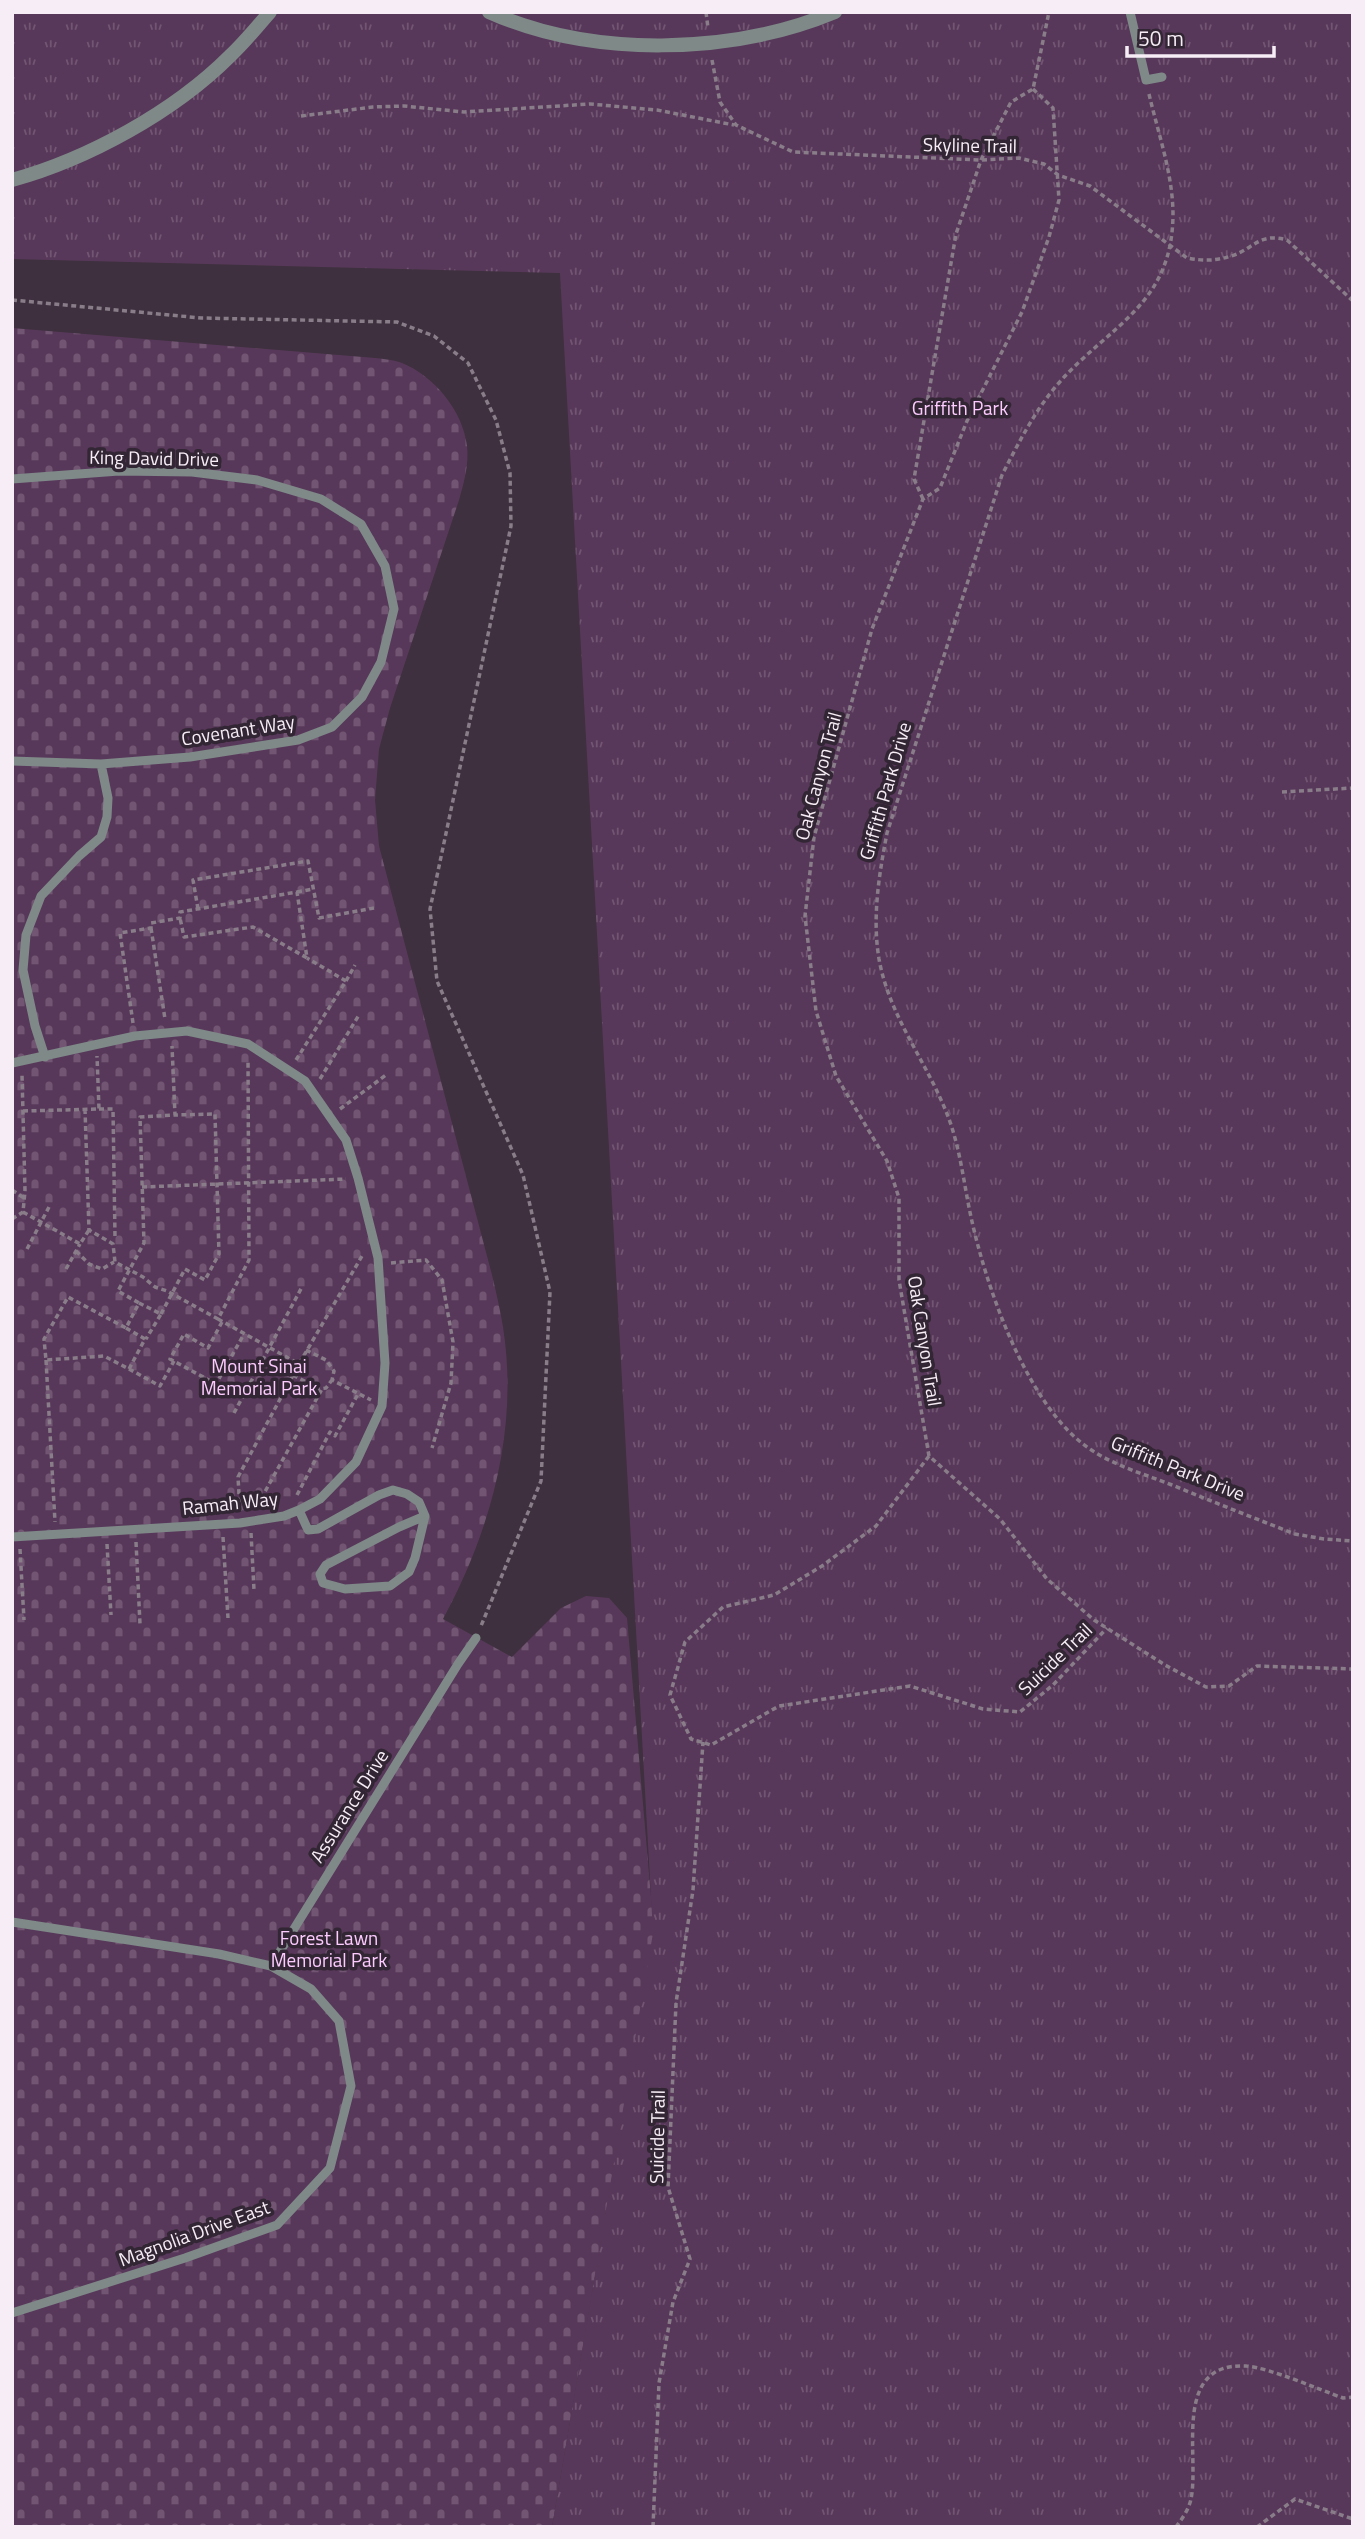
<svg xmlns="http://www.w3.org/2000/svg" width="1365" height="2539" font-family="'Titillium Web',sans-serif">
<style>
.cemetery{fill:url(#cemetery-stones)}
.park{fill:url(#park-tufts)}
.lines{fill:none;stroke-linecap:round;stroke-linejoin:round}
.path{stroke:#897d89;stroke-width:3.5;stroke-dasharray:5 3.5;stroke-linecap:butt}
.service{stroke:#7e8988;stroke-width:9}
.tertiary{stroke:#7e8988;stroke-width:14}
.labels{text-anchor:middle;stroke-width:7;stroke-linejoin:round;paint-order:stroke}
.street-label{font-size:19px;fill:#f6edf6;stroke:#332634}
.park-label{font-size:19px;fill:#fdcbff;stroke:#332634}
</style>
<defs>
<pattern id="cemetery-stones" width="16" height="16" patternUnits="userSpaceOnUse" patternTransform="scale(1.75)"><rect width="16" height="16" fill="#58385a"/><path d="M2 7V4a2 2 0 0 1 4 0v3zM10 15v-3a2 2 0 0 1 4 0v3z" fill="#715572"/></pattern>
<pattern id="park-tufts" width="24" height="20" patternUnits="userSpaceOnUse" patternTransform="scale(1.75)"><rect width="24" height="20" fill="#58385a"/><path d="M3 7l-1-3M5 7V3M7 7l1-3M15 17l-1-3M17 17v-4M19 17l1-3" fill="none" stroke="#715572"/></pattern>
</defs>
<rect width="100%" height="100%" fill="#3e303e"/>
<path class="cemetery" d="M12,328L375,358C384,359 394,360 402,363C434,376 463,411 467,446C469,465 464,482 459,500L390,708L379,749L375,800L379,846L492,1275C496,1292 500,1309 503,1327C519,1429 491,1530 443,1619L512,1657L561,1608L586,1596L609,1598L627,1618L654,1932L552,2527H12Z"/>
<path class="park" d="M12,12H1353V2527H552L653,1933L560,273L12,259Z"/>
<g class="lines">
<path class="path" d="M706,12L708,28
M712,60L720,102L736,125L793,152L981,160L1019,158L1044,164L1058,175L1090,186L1187,258C1203,261 1216,261 1231,256C1254,249 1259,232 1287,240L1353,301
M1033,89L1053,108L1059,200L1049,237L1022,312L967,421L940,488L923,499L872,629L814,837L805,916L816,1011L836,1076L887,1161L899,1198V1280L929,1456L1000,1519L1047,1579L1094,1620L1165,1665L1206,1687L1229,1686L1257,1666L1353,1669
M1149,94C1158,133 1173,174 1173,215C1172,306 1109,325 1057,385C1034,412 1018,444 1002,475L887,833C879,875 872,917 879,959C889,1015 924,1058 945,1109C960,1144 963,1180 971,1217C986,1286 1023,1392 1077,1439C1104,1463 1139,1472 1172,1485C1213,1502 1254,1518 1295,1534L1324,1539L1353,1541
M301,116L373,107L404,106L464,112L590,104L657,110L734,125
M12,300L201,318L397,322L434,336L468,363L496,420L510,473L511,526L430,909L437,981L523,1175L550,1292L541,1481L481,1626
M923,499L914,479L956,234L981,160L1011,102L1033,89L1049,12
M1282,792L1353,788
M297,892L313,889
M198,909L193,880L308,861L319,918L374,908
M151,928L165,1019
M346,981L355,965
M133,1023L120,933L151,928V923L180,918V912L297,892L307,958L253,927L184,937L180,918
M296,1060L346,981L307,958
M320,1079L359,1015
M85,1109L89,1230L113,1244L115,1262L143,1277L155,1287L167,1291L218,1319L249,1260L248,1060
M99,1109H113L115,1237
M340,1109L386,1075
M23,1111L99,1109L97,1056
M142,1187L346,1179
M12,1190L24,1198
M23,1212L80,1244L89,1230
M12,1219L23,1212L25,1191L22,1075
M27,1249L49,1207
M76,1251L89,1264L102,1269L114,1262
M391,1263L426,1260L442,1280L453,1342L451,1383L432,1448
M66,1269L80,1244
M139,1303L161,1314L146,1339
M161,1314L185,1269L205,1280L219,1254L215,1114L175,1115
M218,1319L299,1364L362,1256
M222,1322L208,1348L184,1334L170,1359L216,1384L244,1334
M126,1328L145,1339L129,1369L104,1356L46,1360L44,1339L68,1297L126,1328L139,1303L118,1291L144,1243L140,1117L175,1115L172,1046
M306,1350L326,1360L334,1371L332,1380L371,1400
M46,1360L55,1522
M129,1369L160,1386L174,1361
M293,1375L319,1389L326,1388L332,1380
M234,1413L302,1287
M929,1456L876,1526L822,1566L774,1595L723,1607L685,1642L670,1695L691,1739L711,1745L779,1706L910,1686L983,1709L1020,1712L1053,1685L1107,1628
M297,1495L330,1432L335,1436L358,1394
M257,1506L322,1389
M240,1511L238,1477L299,1364
M251,1533L254,1590
M223,1537L228,1618
M136,1542L140,1624
M107,1544L111,1615
M20,1549L24,1620
M653,2527L659,2383L673,2302L690,2259L668,2187L676,2003L693,1890L703,1742
M1176,2527C1182,2519 1189,2509 1191,2499C1200,2455 1171,2362 1246,2366C1270,2368 1318,2389 1343,2398L1353,2397
M1257,2527L1295,2499L1353,2519"/>
<path class="service" d="M1130,12L1146,80L1162,77
M12,479L119,471L192,472L257,480L321,499L361,524L385,566L394,609L381,662L362,697L332,727L298,740L190,757L101,764L12,761
M45,1057L35,1026L23,970L26,935L41,896L79,856L101,837L107,817L108,798L101,764
M12,1063L135,1036L187,1031L248,1044L305,1081L346,1140L358,1178L378,1258L385,1363L382,1406L356,1462L320,1499L299,1510L284,1516L240,1523L12,1537
M299,1510L308,1530L318,1529L379,1495L393,1490L407,1494L419,1502L425,1516L415,1558L409,1572L390,1586L345,1589L323,1583L320,1574L326,1565L399,1527L425,1516
M12,1922L219,1954L271,1966L311,1989L339,2021L351,2086L330,2168L277,2225L185,2258L12,2313
M271,1966L458,1664L476,1638"/>
<path class="tertiary" d="M489,12C592,58 731,55 835,12
M12,180C88,159 174,112 230,56C244,43 257,27 270,12"/>
</g>
<g class="labels">
<g class="street-label">
<text transform="translate(970 145) rotate(1)" y="7">Skyline Trail</text>
<text transform="translate(154 458) rotate(1)" y="7">King David Drive</text>
<text transform="translate(238 730) rotate(-9)" y="7">Covenant Way</text>
<text transform="translate(818 776) rotate(-75)" y="7">Oak Canyon Trail</text>
<text transform="translate(885 791) rotate(-74)" y="7">Griffith Park Drive</text>
<text transform="translate(925 1341) rotate(81)" y="7">Oak Canyon Trail</text>
<text transform="translate(1178 1468) rotate(22)" y="7">Griffith Park Drive</text>
<text transform="translate(230 1503) rotate(-6)" y="7">Ramah Way</text>
<text transform="translate(1055 1659) rotate(-44)" y="7">Suicide Trail</text>
<text transform="translate(349 1806) rotate(-58)" y="7">Assurance Drive</text>
<text transform="translate(657 2137) rotate(-89)" y="7">Suicide Trail</text>
<text transform="translate(194 2233) rotate(-20)" y="7">Magnolia Drive East</text>
</g>
<g class="park-label">
<text x="960" y="415">Griffith Park</text>
<text x="259" y="1373">Mount Sinai<tspan x="259" dy="22">Memorial Park</tspan></text>
<text x="329" y="1945">Forest Lawn<tspan x="329" dy="22">Memorial Park</tspan></text>
</g>
</g>
<rect width="1365" height="2539" fill="none" stroke="#f6edf6" stroke-width="28"/>
<path d="M1127 46v10h147v-10" fill="none" stroke="#f6edf6" stroke-width="3.5"/>
<text x="1138" y="46" font-size="21" fill="#f6edf6" stroke="#332634" stroke-width="5" paint-order="stroke">50 m</text>
</svg>
